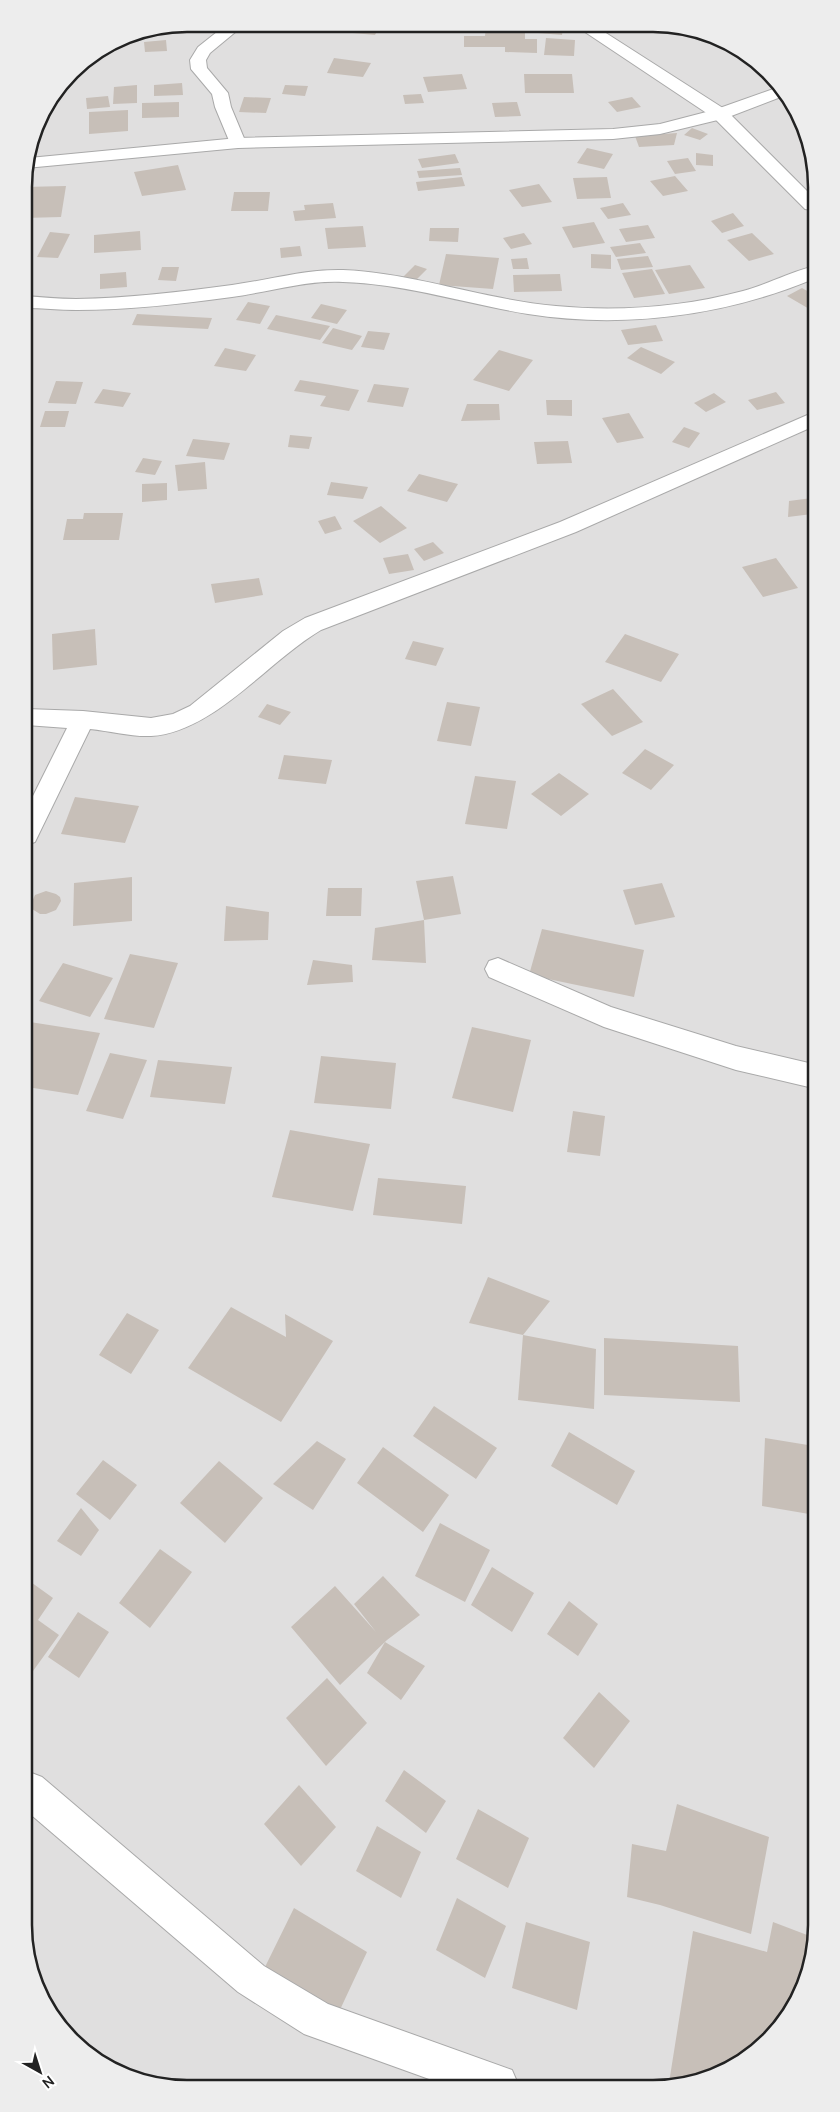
<svg xmlns="http://www.w3.org/2000/svg" width="840" height="2112" font-family="Manrope,sans-serif">
<style>
.residential{fill:#e0dfdf}
.building{fill:#c7bfb8}
.lines{fill:none;stroke-linecap:round;stroke-linejoin:round}
.minor-casing{stroke:#a9a9a9;stroke-width:2}
.tertiary-casing{stroke:#a9a9a9;stroke-width:2}
.minor{fill:#fff;fill-rule:evenodd}
.tertiary{fill:#fff;fill-rule:evenodd}
.rim{fill:none;stroke:#222;stroke-width:2.5}
</style>
<rect width="100%" height="100%" fill="#f2efe9"/>
<path class="residential" d="M188,24L684,27L761,65L794,105L811,145L816,1935L804,1987L782,2024L743,2061L695,2083L156,2085L115,2071L72,2040L29,1967L24,177L41,115L79,65L125,36Z"/>
<path class="building" d="M346,25H380L375,35L342,32Z
M486,26H525V39H537V53L505,52V47H464V36H485Z
M540,26L563,28L562,35L538,33Z
M546,38L575,40L574,56L544,55Z
M166,40L167,51L145,52L144,42Z
M334,58L371,63L363,77L327,73Z
M462,74L467,89L428,92L423,77Z
M524,74H572L574,93H525Z
M182,83L183,95L154,96V85Z
M137,85V103L113,104L114,87Z
M285,85L308,86L305,96L282,94Z
M421,94L424,103L405,104L403,95Z
M108,96L110,107L87,109L86,98Z
M244,97L271,98L266,113L239,112Z
M632,97L641,107L617,112L608,102Z
M179,102V117L142,118V103Z
M517,102L521,116L495,117L492,103Z
M128,110V131L89,134V112Z
M692,128L708,134L700,140L684,135Z
M677,133L674,145L639,147L635,136Z
M587,148L613,154L604,169L577,163Z
M696,153L713,155V166L696,165Z
M455,154L459,163L422,168L418,159Z
M688,158L696,171L675,174L667,161Z
M178,165L186,190L142,196L134,172Z
M460,168L462,175L419,178L417,171Z
M675,176L688,191L663,196L650,181Z
M462,177L465,186L418,191L416,182Z
M607,177L611,198L577,199L573,178Z
M539,184L552,202L522,207L509,190Z
M66,186L61,217L24,218V187Z
M234,192H270L268,211H231Z
M333,203L336,218L295,221L293,211L305,210L304,205Z
M623,203L631,215L608,219L600,208Z
M733,213L744,226L722,233L711,221Z
M594,222L605,243L573,248L562,227Z
M648,225L655,238L626,242L619,229Z
M363,226L366,247L328,249L325,228Z
M430,228H459L458,242L429,241Z
M140,231L141,250L94,253V235Z
M50,232L70,234L58,258L37,257Z
M524,233L532,244L511,249L503,238Z
M752,233L774,254L749,261L727,240Z
M640,243L646,253L616,257L610,247Z
M300,246L302,256L281,258L280,248Z
M446,254L499,258L493,289L439,285Z
M591,254L611,255V269L591,268Z
M648,256L653,267L621,270L617,259Z
M527,258L529,269H513L511,259Z
M415,265L427,269L413,283L401,279Z
M690,265L705,288L669,294L655,270Z
M162,267H179L176,281L158,280Z
M652,269L665,294L634,298L622,273Z
M126,272L127,287L100,289V274Z
M560,274L562,291L514,292L513,275Z
M802,288L811,293V310L787,296Z
M248,302L270,306L260,324L236,320Z
M321,304L347,310L337,324L311,318Z
M137,314L212,318L208,329L132,325Z
M276,315L330,326L320,340L267,329Z
M656,325L663,341L628,345L621,330Z
M333,328L362,336L352,350L322,343Z
M368,331L390,333L384,350L361,347Z
M641,347L675,362L661,374L627,358Z
M225,348L256,355L246,371L214,366Z
M499,350L533,360L509,391L473,380Z
M300,380L331,385L359,390L349,411L320,406L326,396L294,391Z
M56,381L83,382L76,404L48,403Z
M374,384L409,388L403,407L367,402Z
M103,389L131,393L123,407L94,403Z
M776,392L785,403L757,410L748,400Z
M714,393L726,402L706,412L694,403Z
M546,400H572V416L547,415Z
M467,404H499L500,420L461,421Z
M45,411H69L65,427H40Z
M629,413L644,438L617,443L602,418Z
M684,427L700,433L689,448L672,442Z
M290,435L312,437L309,449L288,447Z
M193,439L230,443L224,460L186,456Z
M568,441L572,463L537,464L534,442Z
M143,458L162,461L155,475L135,472Z
M205,462L207,489L178,491L175,465Z
M419,474L458,484L447,502L407,491Z
M331,482L368,487L363,499L327,495Z
M167,483V500L142,502V484Z
M812,498V514L788,517L789,501Z
M381,506L407,528L380,543L353,521Z
M84,513H123L119,540H63L67,519H83Z
M335,516L342,529L325,534L318,521Z
M433,542L444,553L424,561L414,549Z
M408,554L414,570L389,574L383,558Z
M776,558L798,588L763,597L742,567Z
M259,578L263,595L215,603L211,584Z
M25,628H33L26,656H25Z
M95,629L97,665L53,670L52,634Z
M625,634L679,654L661,682L605,662Z
M413,641L444,648L436,666L405,659Z
M613,689L643,722L612,736L581,704Z
M447,702L480,707L471,746L437,741Z
M267,704L291,712L280,725L258,717Z
M645,749L674,765L651,790L622,773Z
M284,755L332,760L326,784L278,779Z
M559,773L589,794L561,816L531,794Z
M475,776L516,781L507,829L465,824Z
M75,797L139,806L125,843L61,834Z
M453,876L461,914L424,920L416,881Z
M132,877V921L73,926L74,883Z
M662,883L675,917L635,925L623,890Z
M328,888H362L361,916H326Z
M46,891L56,894L60,897L61,901L56,910L46,914H40L32,909L31,904L35,895Z
M226,906L269,912L268,940L224,941Z
M424,920L426,963L372,960L375,928Z
M542,929L644,950L634,997L529,975Z
M130,954L178,963L154,1028L104,1019Z
M313,960L352,965L353,982L307,985Z
M63,963L113,978L90,1017L39,1001Z
M30,1022L100,1033L78,1095L27,1087V1030Z
M472,1027L531,1040L513,1112L452,1098Z
M110,1053L147,1060L123,1119L86,1111Z
M321,1056L396,1063L391,1109L314,1103Z
M158,1060L232,1067L225,1104L150,1097Z
M573,1111L605,1116L600,1156L567,1152Z
M290,1130L370,1144L353,1211L272,1197Z
M378,1178L466,1186L462,1224L373,1215Z
M488,1277L550,1301L523,1335L469,1323Z
M231,1307L286,1337L285,1314L333,1341L281,1422L188,1368Z
M127,1313L159,1330L131,1374L99,1355Z
M523,1335L596,1349L594,1409L518,1400Z
M604,1338L738,1346L740,1402L604,1395Z
M434,1406L497,1448L476,1479L413,1436Z
M569,1432L635,1471L617,1505L551,1466Z
M765,1438L814,1446L815,1515L762,1506Z
M317,1441L346,1459L313,1510L273,1484Z
M383,1447L449,1495L423,1532L357,1483Z
M103,1460L137,1485L110,1520L76,1494Z
M219,1461L263,1498L225,1543L180,1503Z
M81,1508L99,1530L81,1556L57,1541Z
M440,1523L490,1550L465,1602L415,1576Z
M160,1549L192,1572L150,1628L119,1603Z
M492,1567L534,1593L512,1632L471,1605Z
M383,1576L420,1615L387,1640L340,1685L291,1627L335,1586L376,1632L354,1604Z
M28,1580L53,1598L38,1620L59,1635L28,1678Z
M569,1601L598,1624L578,1656L547,1634Z
M78,1612L109,1632L79,1678L48,1657Z
M385,1642L425,1666L401,1700L367,1673Z
M327,1678L367,1723L326,1766L286,1718Z
M599,1692L630,1721L594,1768L563,1738Z
M404,1770L446,1801L426,1833L385,1801Z
M299,1785L336,1827L301,1866L264,1824Z
M677,1804L769,1837L751,1934L660,1905L627,1897L632,1844L666,1851Z
M478,1809L529,1838L508,1888L456,1859Z
M377,1826L421,1852L401,1898L356,1871Z
M457,1898L506,1926L485,1978L436,1950Z
M294,1908L367,1952L338,2014L265,1967Z
M526,1922L590,1942L577,2010L512,1988Z
M773,1922L815,1938L804,1987L782,2024L743,2061L695,2083H669L693,1931L767,1952Z
M63,2025L100,2059L99,2060L72,2040Z"/>
<g class="lines">
<defs>
<path id="minor" d="M227,24H245L210,53L206,60L207,68L228,93L231,107L246,143L244,147H232L230,143L215,107L212,94L191,69L190,60L198,47Z
M576,26H595L726,110L811,195V210L805,209L714,118Z
M811,267V280C723,316 623,329 528,314C467,304 406,284 343,282C306,280 269,292 232,297C181,304 128,310 77,310C59,310 42,308 25,308L24,296C42,297 59,299 76,299C128,298 181,292 232,285C269,280 306,269 343,270C415,273 485,300 556,306C618,312 683,307 743,291C766,285 788,273 811,267Z
M812,413V427L576,532L321,630C268,661 214,732 151,736C132,737 110,731 90,729L35,842L26,845V810L67,728L26,725V709L83,711L151,718L173,714L190,706L283,631L305,618L560,522Z
M498,958L611,1007L736,1046L813,1064V1088L736,1070L604,1027L489,977L485,969L489,961Z
M29,1772L42,1777L264,1966L328,2004L512,2070L518,2084H443L304,2034L238,1992L29,1813Z"/>
<path id="tertiary" d="M779,87L786,95L726,118L660,134L613,139L238,148L26,168L29,158L238,138L613,129L660,124L714,110Z"/>
</defs>
<use href="#minor" class="minor-casing"/>
<use href="#tertiary" class="tertiary-casing"/>
<use href="#minor" class="minor"/>
<use href="#tertiary" class="tertiary"/>
</g>
<path d="M0 0H840V2112H0ZM187 32H653A155 155 0 0 1 808 187V1925A155 155 0 0 1 653 2080H187A155 155 0 0 1 32 1925V187A155 155 0 0 1 187 32Z" fill="#ededed" fill-rule="evenodd"/>
<path class="rim" d="M187 32H653A155 155 0 0 1 808 187V1925A155 155 0 0 1 653 2080H187A155 155 0 0 1 32 1925V187A155 155 0 0 1 187 32Z"/>
<g transform="translate(40 2072) rotate(141)" stroke="#ffffff" stroke-width="4" paint-order="stroke">
<path d="M0-4L9 19L0 12L-9 19Z" fill="#222222"/>
<text y="-8" font-size="14" font-weight="bold" text-anchor="middle" fill="#222222">N</text>
</g>
</svg>
